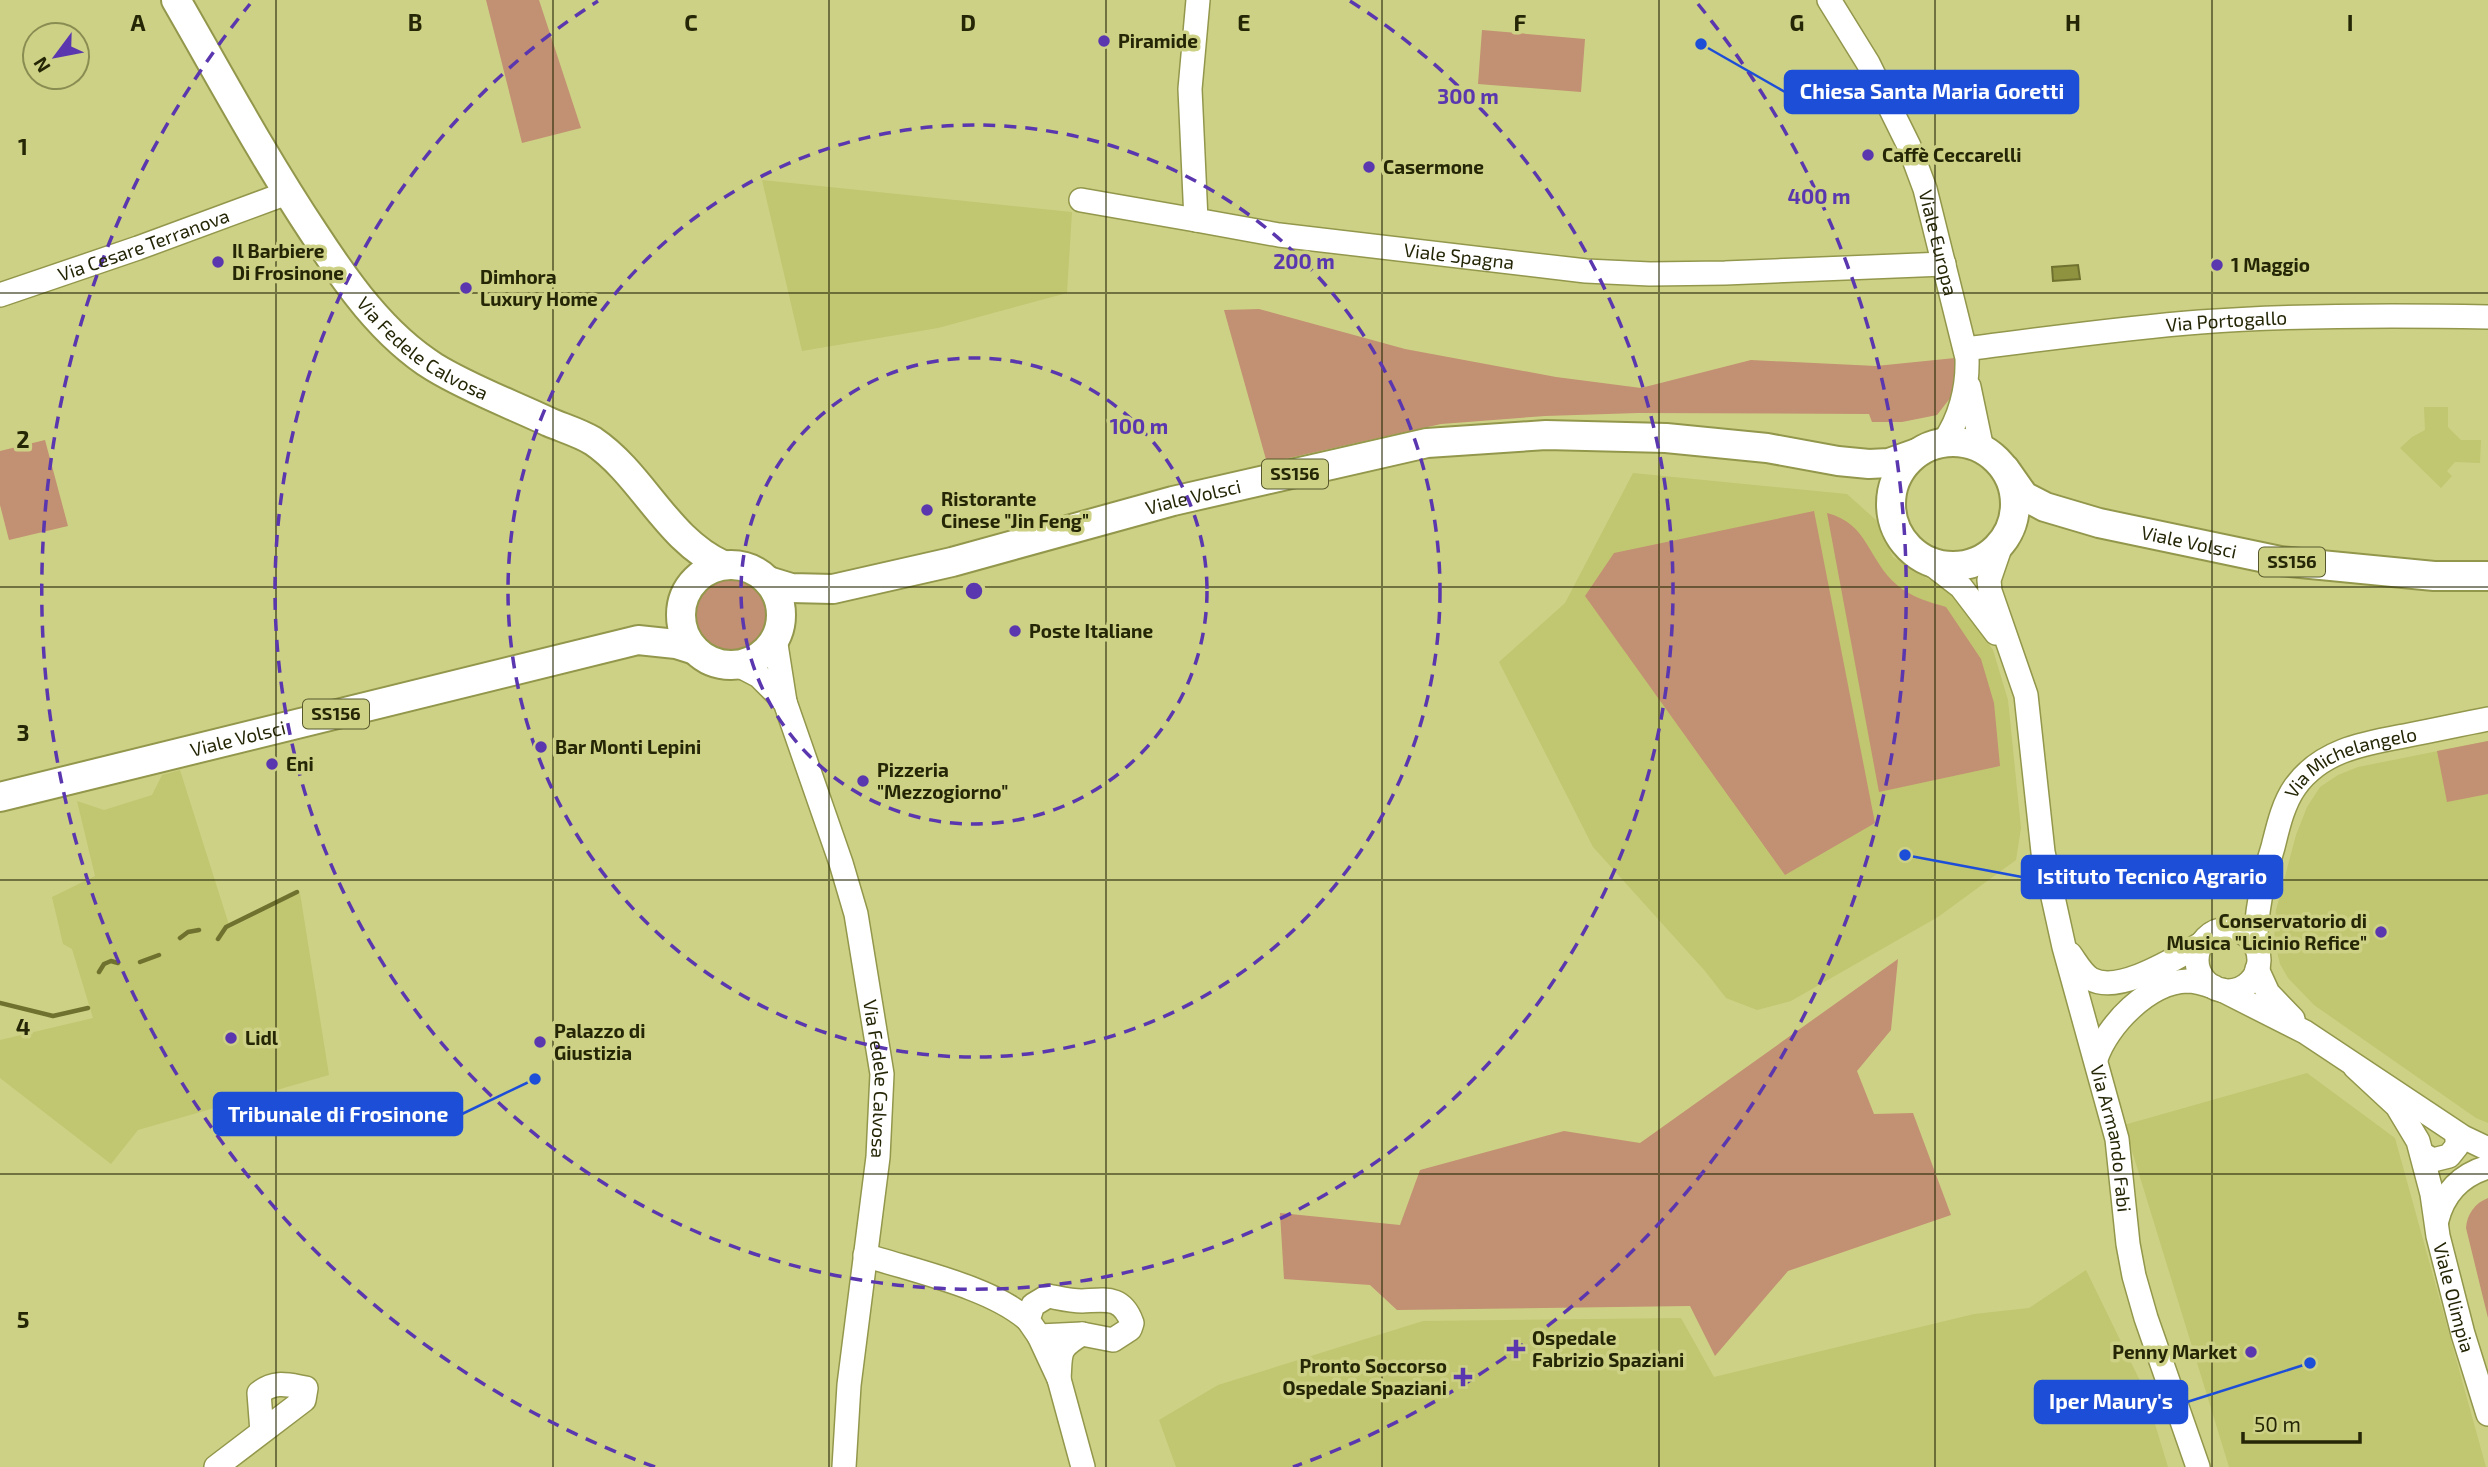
<svg xmlns="http://www.w3.org/2000/svg" width="2488" height="1467" font-family="'Exo 2',sans-serif">
<style>
.built{fill:#c1c671}
.green{fill:#c29072}
.water{fill:#8f923f;stroke:#6f722e;stroke-width:2}
.lines{fill:none;stroke-linecap:round;stroke-linejoin:round}
.stream{stroke:#6f722e;stroke-width:4.5}
.minor-casing{stroke:#93974c;stroke-width:26}
.major-casing{stroke:#93974c;stroke-width:32}
.minor{stroke:#fff;stroke-width:23}
.major{stroke:#fff;stroke-width:28}
.grid{fill:none;stroke:#252606;stroke-width:2;stroke-opacity:0.55}
.ring{fill:none;stroke:#5b37af;stroke-width:3.5;stroke-dasharray:12 9}
.poi-dot{fill:#5b37af;stroke:#cdd185;stroke-width:2.5}
.labels{text-anchor:middle;stroke-width:7;stroke-linejoin:round;paint-order:stroke}
.shield{fill:#cdd185;stroke:#57592c;stroke-width:2}
.shield-label{font-size:18px;font-weight:bold;fill:#252606}
.poi-label{font-size:19px;font-weight:bold;fill:#252606;stroke:#cdd185;text-anchor:start}
.street-label{font-size:19px;fill:#252606;stroke:#cdd185}
.grid-label{font-size:23px;text-anchor:middle;font-weight:bold;fill:#252606;stroke:#cdd185;stroke-width:7;stroke-linejoin:round;paint-order:stroke}
.centre{fill:#5b37af;stroke:#cdd185;stroke-width:3.5}
.ring-label{font-size:21px;text-anchor:middle;font-weight:bold;fill:#5b37af;stroke:#cdd185;stroke-width:7;stroke-linejoin:round;paint-order:stroke}
.leader{fill:none;stroke:#1d4ed8;stroke-width:2.5}
.callout-dot{fill:#1d4ed8;stroke:#cdd185;stroke-width:2.5}
.callout{fill:#1d4ed8;stroke:#1d4ed8;stroke-width:2.5}
.callout-label{font-size:21px;text-anchor:middle;font-weight:bold;fill:#fff}
</style>
<rect width="100%" height="100%" fill="#cdd185"/>
<path class="built" d="M762,180L1072,212L1067,293L938,328L802,351Z
M2424,407H2448V427L2461,440H2481L2480,463L2455,462L2447,471L2452,476L2441,488L2400,448L2412,437L2425,430Z
M1633,473L1847,494L1876,520L1893,557L1928,579L1945,586L1960,599L1993,650L2008,700L2021,828L2016,860L1938,917L1791,1001L1757,1010L1726,998L1705,971L1593,847L1499,662L1565,603Z
M2488,741V1123L2476,1118L2314,1005L2288,978L2280,964L2274,939L2276,910L2296,835L2307,807L2320,787L2338,775L2358,767Z
M180,770L230,928L300,893L329,1075L138,1130L111,1164L0,1078V1040L93,1018L72,949L63,944L52,897L95,876L77,801L104,810L152,795L162,775Z
M2307,1073L2395,1138L2486,1467H2229L2124,1125Z
M2086,1270L2145,1391L2168,1467H1176L1159,1420L1218,1385L1423,1321L1681,1318L1714,1377L1974,1314L2029,1308Z"/>
<path class="green" d="M486,0H539L581,128L522,143Z
M1482,30L1585,39L1581,92L1478,84Z
M1259,309L1405,349L1556,377L1641,388L1751,360L1876,366L1955,358L1958,388L1937,415L1902,422H1872L1869,414L1638,413L1545,416L1441,424L1267,463L1224,310Z
M45,440L68,526L9,540L0,505V451Z
M1814,511L1875,823L1785,875L1585,596L1614,553Z
M1827,513C1869,524 1867,559 1897,585C1911,597 1929,602 1946,607L1981,659L1994,703L2000,766L1879,792Z
M695 616a36 36 0 1 1 72 0a36 36 0 1 1-72 0Z
M2488,741V794L2447,802L2437,751Z
M1898,959L1891,1030L1857,1071L1874,1114L1913,1113L1951,1215L1788,1271L1715,1356L1690,1306L1397,1310L1370,1285L1284,1279L1280,1213L1400,1225L1420,1170L1564,1131L1640,1143Z
M2488,1198V1318L2466,1228C2467,1214 2475,1203 2488,1198Z"/>
<path class="water" d="M2078,265L2080,279L2053,281L2052,267Z"/>
<g class="lines">
<path class="stream" d="M180,938L188,932L199,930
M218,939L226,927L297,892
M140,962L159,955
M99,972L104,964L111,961L118,963
M0,1003L53,1016L88,1008"/>
<defs>
<g id="minor">
<path id="s1" d="M1198,0L1190,89L1196,220L1279,235L1586,271L1650,274L1725,273L1944,264"/>
<path id="s2" d="M1829,0L1868,63L1909,146L1925,189L1967,358C1968,388 1960,419 1943,443"/>
<path d="M1081,200L1196,220"/>
<path id="s3" d="M0,295L138,248L287,193"/>
<path id="s4" d="M1966,349C2044,339 2122,328 2200,322C2295,315 2392,315 2488,317"/>
<path d="M1969,387L1982,449"/>
<path id="s5" d="M2001,545L1989,580L1990,591L2026,695L2043,852L2064,947L2117,1139L2128,1244L2134,1276L2146,1318L2198,1467"/>
<path d="M1926,560L1961,587L1996,633"/>
<path id="s6" d="M775,638L785,702L841,863L856,914L882,1074L878,1157L849,1385L844,1467"/>
<path d="M736,664L759,676L785,702"/>
<circle cx="2228" cy="960" r="31"/>
<path id="s7" d="M2256,947C2255,913 2263,879 2273,847C2278,827 2283,804 2295,787C2322,749 2367,743 2409,735C2435,730 2462,724 2488,719"/>
<path d="M2070,954C2076,962 2082,974 2091,979C2119,995 2177,957 2203,943"/>
<path d="M2257,969L2268,993L2293,1019"/>
<path d="M2222,990L2305,1032L2463,1137L2488,1149"/>
<path d="M2096,1059C2107,1025 2149,982 2187,981C2196,981 2205,984 2214,987"/>
<path id="s8" d="M2355,1067L2397,1106L2418,1141L2432,1194L2438,1236L2463,1334L2488,1414"/>
<path d="M2422,1154L2433,1160L2449,1156L2457,1146V1134"/>
<path d="M2437,1220C2444,1192 2461,1175 2488,1167"/>
<path d="M865,1255C914,1271 991,1287 1028,1320"/>
<path d="M1048,1296C1059,1298 1070,1301 1082,1301C1105,1300 1122,1295 1132,1323L1130,1329L1113,1340L1082,1334L1039,1336L1028,1320L1033,1305Z"/>
<path d="M1039,1336L1059,1379C1061,1352 1057,1349 1082,1334"/>
<path d="M1059,1379L1083,1467"/>
<path d="M216,1467L304,1400L306,1388C288,1385 275,1380 259,1393L262,1432"/>
</g>
<g id="major">
<path id="s9" d="M176,0C221,78 264,158 314,233C346,282 383,335 434,367C470,389 511,404 549,422C563,428 580,433 593,441C643,475 667,540 723,565"/>
<circle cx="1953" cy="504" r="62"/>
<path id="s10" d="M2005,469L2024,496L2045,507L2099,523L2280,561L2434,576H2488"/>
<circle cx="731" cy="615" r="50"/>
<path id="s11" d="M768,581L791,588L833,589L952,562L1173,501L1427,443L1546,435L1666,438L1767,448L1838,461L1869,464L1889,463L1917,453"/>
<path id="s12" d="M0,797L638,640L676,644L695,650"/>
</g>
</defs>
<use href="#minor" class="minor-casing"/>
<use href="#major" class="major-casing"/>
<use href="#minor" class="minor"/>
<use href="#major" class="major"/>
</g>
<path class="grid" d="M276,0V1467M553,0V1467M829,0V1467M1106,0V1467M1382,0V1467M1659,0V1467M1935,0V1467M2212,0V1467M0,293H2488M0,587H2488M0,880H2488M0,1174H2488"/>
<g class="ring">
<circle cx="974" cy="591" r="233"/>
<circle cx="974" cy="591" r="466"/>
<path d="M1350 1A699 699 0 1 1 598 1"/>
<path d="M655 1467A932 932 0 0 1 250 4M1698 4A932 932 0 0 1 1293 1467"/>
</g>
<g class="poi-dot">
<circle cx="1104" cy="41" r="7"/>
<circle cx="1868" cy="155" r="7"/>
<circle cx="1369" cy="167" r="7"/>
<circle cx="218" cy="262" r="7"/>
<circle cx="2217" cy="265" r="7"/>
<circle cx="466" cy="288" r="7"/>
<circle cx="927" cy="510" r="7"/>
<circle cx="1015" cy="631" r="7"/>
<circle cx="541" cy="747" r="7"/>
<circle cx="272" cy="764" r="7"/>
<circle cx="863" cy="781" r="7"/>
<circle cx="2381" cy="932" r="7"/>
<circle cx="231" cy="1038" r="7"/>
<circle cx="540" cy="1042" r="7"/>
<path d="M1512.5 1338.5h7v7h7v7h-7v7h-7v-7h-7v-7h7z"/>
<circle cx="2251" cy="1352" r="7"/>
<path d="M1459.5 1366.5h7v7h7v7h-7v7h-7v-7h-7v-7h7z"/>
</g>
<g class="labels">
<g class="shield">
<rect x="1262" y="459.5" width="66" height="29" rx="5"/>
<rect x="2259" y="547.5" width="66" height="29" rx="5"/>
<rect x="303" y="699.5" width="66" height="29" rx="5"/>
</g>
<g class="shield-label">
<text x="1295" y="480">SS156</text>
<text x="2292" y="568">SS156</text>
<text x="336" y="720">SS156</text>
</g>
<g class="poi-label">
<text x="1118" y="48">Piramide</text>
<text x="1882" y="162">Caffè Ceccarelli</text>
<text x="1383" y="174">Casermone</text>
<text x="232" y="258">Il Barbiere<tspan x="232" dy="22">Di Frosinone</tspan></text>
<text x="2231" y="272">1 Maggio</text>
<text x="480" y="284">Dimhora<tspan x="480" dy="22">Luxury Home</tspan></text>
<text x="941" y="506">Ristorante<tspan x="941" dy="22">Cinese "Jin Feng"</tspan></text>
<text x="1029" y="638">Poste Italiane</text>
<text x="555" y="754">Bar Monti Lepini</text>
<text x="286" y="771">Eni</text>
<text x="877" y="777">Pizzeria<tspan x="877" dy="22">"Mezzogiorno"</tspan></text>
<text x="2367" y="928" text-anchor="end">Conservatorio di<tspan x="2367" dy="22">Musica "Licinio Refice"</tspan></text>
<text x="554" y="1038">Palazzo di<tspan x="554" dy="22">Giustizia</tspan></text>
<text x="245" y="1045">Lidl</text>
<text x="1532" y="1345">Ospedale<tspan x="1532" dy="22">Fabrizio Spaziani</tspan></text>
<text x="2237" y="1359" text-anchor="end">Penny Market</text>
<text x="1447" y="1373" text-anchor="end">Pronto Soccorso<tspan x="1447" dy="22">Ospedale Spaziani</tspan></text>
</g>
<g class="street-label">
<text dy="7" stroke="none"><textPath href="#s2" startOffset="268">Viale Europa</textPath></text>
<text dy="7" stroke="none"><textPath href="#s3" startOffset="152">Via Cesare Terranova</textPath></text>
<text dy="7" stroke="none"><textPath href="#s1" startOffset="486">Viale Spagna</textPath></text>
<text dy="7" stroke="none"><textPath href="#s4" startOffset="262">Via Portogallo</textPath></text>
<text dy="7" stroke="none"><textPath href="#s9" startOffset="432">Via Fedele Calvosa</textPath></text>
<text dy="7" stroke="none"><textPath href="#s11" startOffset="438">Viale Volsci</textPath></text>
<text dy="7" stroke="none"><textPath href="#s10" startOffset="205">Viale Volsci</textPath></text>
<text dy="7" stroke="none"><textPath href="#s12" startOffset="245">Viale Volsci</textPath></text>
<text dy="7" stroke="none"><textPath href="#s7" startOffset="229">Via Michelangelo</textPath></text>
<text dy="7" stroke="none"><textPath href="#s6" startOffset="455">Via Fedele Calvosa</textPath></text>
<text dy="7" stroke="none"><textPath href="#s5" startOffset="611">Via Armando Fabi</textPath></text>
<text dy="7" stroke="none"><textPath href="#s8" startOffset="259">Viale Olimpia</textPath></text>
</g>
</g>
<g class="grid-label">
<text x="138" y="31">A</text>
<text x="415" y="31">B</text>
<text x="691" y="31">C</text>
<text x="968" y="31">D</text>
<text x="1244" y="31">E</text>
<text x="1520" y="31">F</text>
<text x="1797" y="31">G</text>
<text x="2073" y="31">H</text>
<text x="2350" y="31">I</text>
<text x="23" y="155">1</text>
<text x="23" y="448">2</text>
<text x="23" y="741">3</text>
<text x="23" y="1035">4</text>
<text x="23" y="1328">5</text>
</g>
<circle cx="974" cy="591" r="10" class="centre"/>
<g class="ring-label">
<text x="1468" y="104">300 m</text>
<text x="1819" y="204">400 m</text>
<text x="1304" y="269">200 m</text>
<text x="1139" y="434">100 m</text>
</g>
<path class="leader" d="M1701 44L1785 92M1905 855L2022 877M535 1079L462 1114M2310 1363L2187 1402"/>
<g class="callout-dot">
<circle cx="1701" cy="44" r="7"/>
<circle cx="1905" cy="855" r="7"/>
<circle cx="535" cy="1079" r="7"/>
<circle cx="2310" cy="1363" r="7"/>
</g>
<g class="callout">
<rect x="1785" y="71" width="293" height="42" rx="7"/>
<rect x="2022" y="856" width="260" height="42" rx="7"/>
<rect x="214" y="1093" width="248" height="42" rx="7"/>
<rect x="2035" y="1381" width="152" height="42" rx="7"/>
</g>
<g class="callout-label">
<text x="1932" y="99">Chiesa Santa Maria Goretti</text>
<text x="2152" y="884">Istituto Tecnico Agrario</text>
<text x="338" y="1122">Tribunale di Frosinone</text>
<text x="2111" y="1409">Iper Maury's</text>
</g>
<g transform="translate(56 56) rotate(238)"><circle r="33" fill="#cdd185" stroke="#8a8d52" stroke-width="2"/>
<path d="M0-5L12 26L0 18L-12 26Z" fill="#5b37af"/>
<text y="-10" font-size="19" font-weight="bold" text-anchor="middle" fill="#252606">N</text>
</g>
<path d="M2243 1432v10h117v-10" fill="none" stroke="#252606" stroke-width="3.5"/>
<text x="2254" y="1432" font-size="21" fill="#252606" stroke="#cdd185" stroke-width="5" paint-order="stroke">50 m</text>
</svg>
